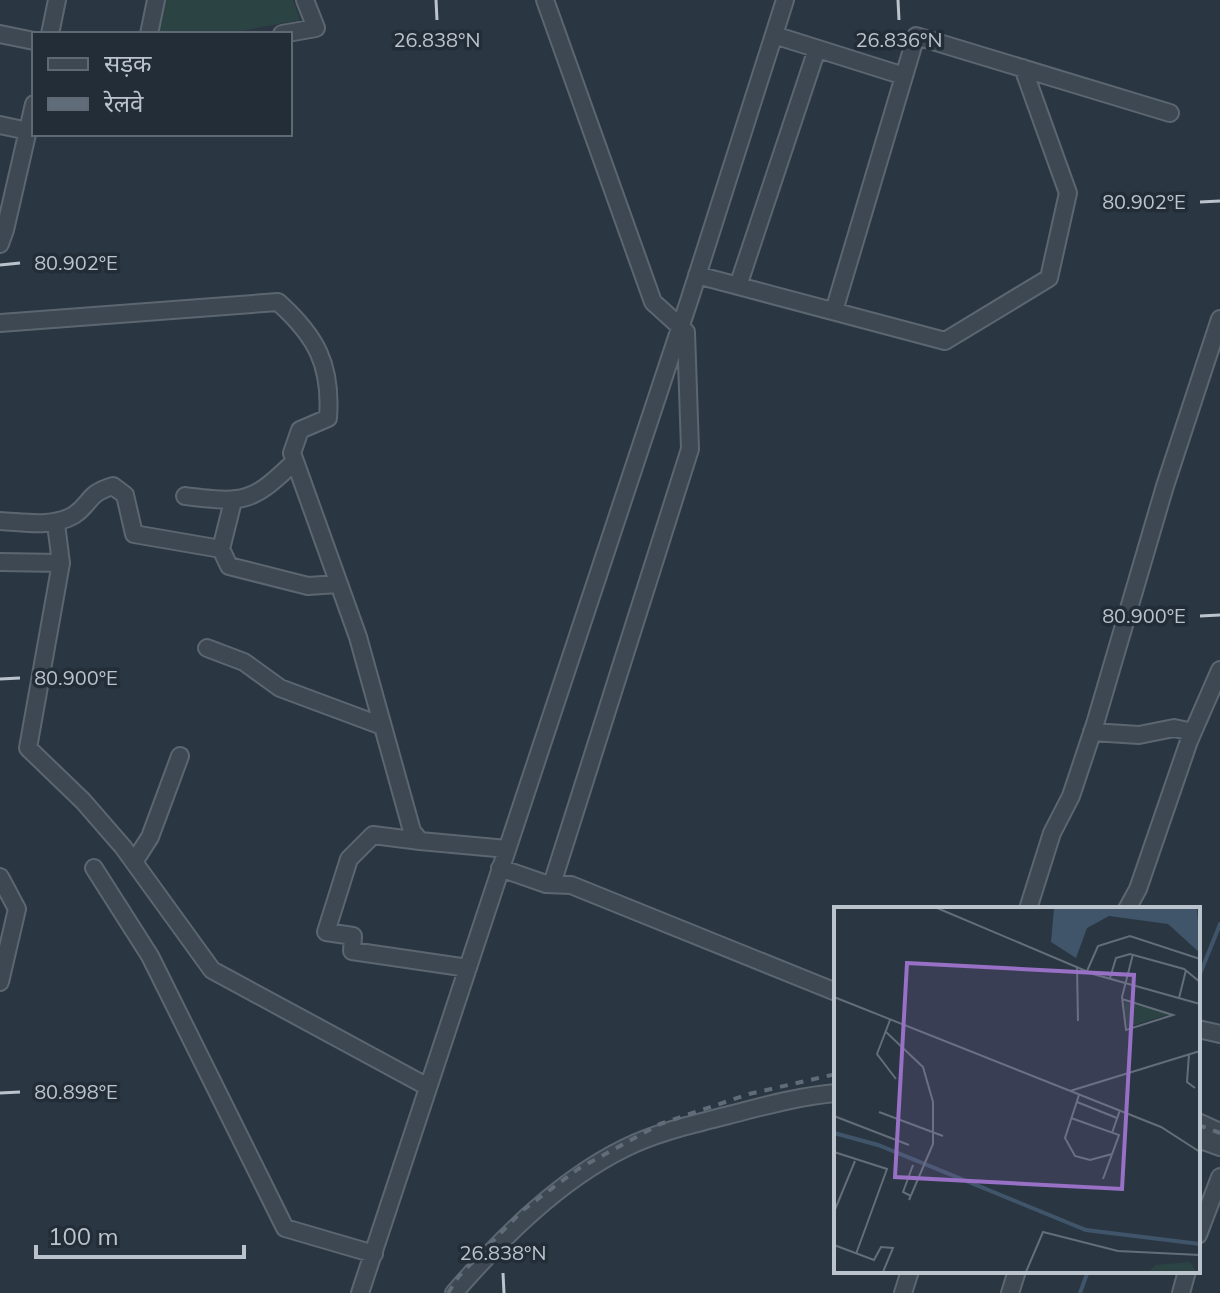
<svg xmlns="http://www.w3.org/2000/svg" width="1220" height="1293" font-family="Mulish,'Noto Sans Devanagari',sans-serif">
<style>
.green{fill:#2c4343}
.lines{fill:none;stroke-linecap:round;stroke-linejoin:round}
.stream{stroke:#40556a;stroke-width:4}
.minor-casing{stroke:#5c6670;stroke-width:20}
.minor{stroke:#3e4852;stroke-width:16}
.rail{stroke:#606c79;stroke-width:4;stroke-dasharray:8 8;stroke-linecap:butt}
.ticks{fill:none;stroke:#bbc3cc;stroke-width:3}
.inset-river{fill:none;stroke:#40556a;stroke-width:4}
.inset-road{fill:none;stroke:#646e79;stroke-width:2}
.view{fill:#9870c5;fill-opacity:0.15;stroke:#9870c5;stroke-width:4}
.inset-edge{fill:none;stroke:#bbc3cc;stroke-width:4}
.ticks-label{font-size:20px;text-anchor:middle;fill:#bbc3cc;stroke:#222d38;stroke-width:7;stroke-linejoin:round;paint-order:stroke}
</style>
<rect width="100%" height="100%" fill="#2a3642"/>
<path class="green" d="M165,0H293L300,20L225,34H158Z"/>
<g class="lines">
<path class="stream" d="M1198,979L1220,924
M1080,1293L1088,1271"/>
<defs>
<path id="minor" d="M545,0L653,302L686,332L690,449L552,884
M0,34L34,41
M50,34L57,0
M149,34L156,0
M282,34L316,28L305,0
M774,35L904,76
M0,125L28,131
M0,244L5,230L34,104
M697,275L945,341L1049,278L1068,193L1023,68
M738,286L817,49
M834,311L916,36L1170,113
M0,323L278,302C316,336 332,365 328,418L300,430L292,453L358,637L412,831L420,841L507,849
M185,496C244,503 251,504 295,461
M0,521C24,522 52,528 74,515C92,503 86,494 113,486L125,495L134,534L221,549L233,501
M56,524L61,563
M221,549L229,566L308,586L338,584
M0,562L61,563L28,748L83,801L123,847L212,970L428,1087
M207,648L244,662L280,688L382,726
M1092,732L1139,735L1174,728L1193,732
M420,841L373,835L349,859L326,932L353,936L352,951L468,968
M134,862L150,837L180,756
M94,868L150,956L285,1228L374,1254
M500,868L546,884L571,885L836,992
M0,877L17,909L0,982
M1028,909L1052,833L1071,796L1095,724L1165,486L1220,319
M1127,909L1138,889L1189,741L1220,670
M1198,1029L1220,1034
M1198,1122L1220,1132
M1198,1139L1220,1147
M1198,1235L1220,1177
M360,1293L690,298L785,0
M454,1293C502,1238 558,1181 625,1148C657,1132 694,1124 729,1115C764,1106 800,1096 836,1093
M903,1293L910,1271
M1010,1293L1017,1271
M1181,1293L1187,1271"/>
</defs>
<use href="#minor" class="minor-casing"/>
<use href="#minor" class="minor"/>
<path class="rail" d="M1198,1125L1220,1133
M448,1293L459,1276L523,1210L578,1169L660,1124L749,1094L836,1074"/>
</g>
<path class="ticks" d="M436,0L437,20M898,0L899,20M1200,202L1220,201M0,265L20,263M1200,616L1220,615M0,679L20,678M0,1093L20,1092M503,1273L504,1293"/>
<g transform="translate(834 907)">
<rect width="366" height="366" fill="#2a3642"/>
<path d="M290,95L336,107L293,120ZM356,355L363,365H315L321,358Z" fill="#2c4343"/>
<path d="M220,1H363L366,46L334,17L275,9L253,21L242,51L217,35Z" fill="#40556a"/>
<path class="inset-river" d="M0,226L44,238L252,323L366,337"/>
<path class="inset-road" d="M103,1L259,67L366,97M243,59L244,114M253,64L264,39L296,29L366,52M276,71L282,51L296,47L350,62L366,75M0,90L327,220L366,245M345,91L352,63M288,92L339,108L292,123L288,90L299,47M56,113L43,147L62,172M51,124L89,160L99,195V237L75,293M355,147L353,175L361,181M236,184L366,144M245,188L231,231L241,249L256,253L278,247M243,195L283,211M45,205L109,229M0,209L75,238M237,211L285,228L269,272M278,226L286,203M0,245L53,262L22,347M77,289L69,285L79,258M0,305L21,254M0,338L40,353L47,340L59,341L49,365M192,365L209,325L284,344L366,348"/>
<path class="view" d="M73,56L300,68L288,282L61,270Z"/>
<rect width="366" height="366" class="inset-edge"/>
</g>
<g class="ticks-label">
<text x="437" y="47">26.838°N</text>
<text x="899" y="47">26.836°N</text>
<text x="1144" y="209">80.902°E</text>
<text x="76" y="270">80.902°E</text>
<text x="1144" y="623">80.900°E</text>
<text x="76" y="685">80.900°E</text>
<text x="76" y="1099">80.898°E</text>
<text x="503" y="1260">26.838°N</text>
</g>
<rect x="32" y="32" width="260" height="104" fill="#222d38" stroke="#5f6973" stroke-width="2"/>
<rect x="48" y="58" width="40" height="12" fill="#3e4852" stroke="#5f6973" stroke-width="2"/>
<text x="104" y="72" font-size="24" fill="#bbc3cc">सड़क</text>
<rect x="48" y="98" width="40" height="12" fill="#606c79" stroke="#5f6973" stroke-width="2"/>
<text x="104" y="112" font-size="24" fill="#bbc3cc">रेलवे</text>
<path d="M36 1245v12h208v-12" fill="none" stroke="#bbc3cc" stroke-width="4"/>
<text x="48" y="1245" font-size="24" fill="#bbc3cc" stroke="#222d38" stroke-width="6" paint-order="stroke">100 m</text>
</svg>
